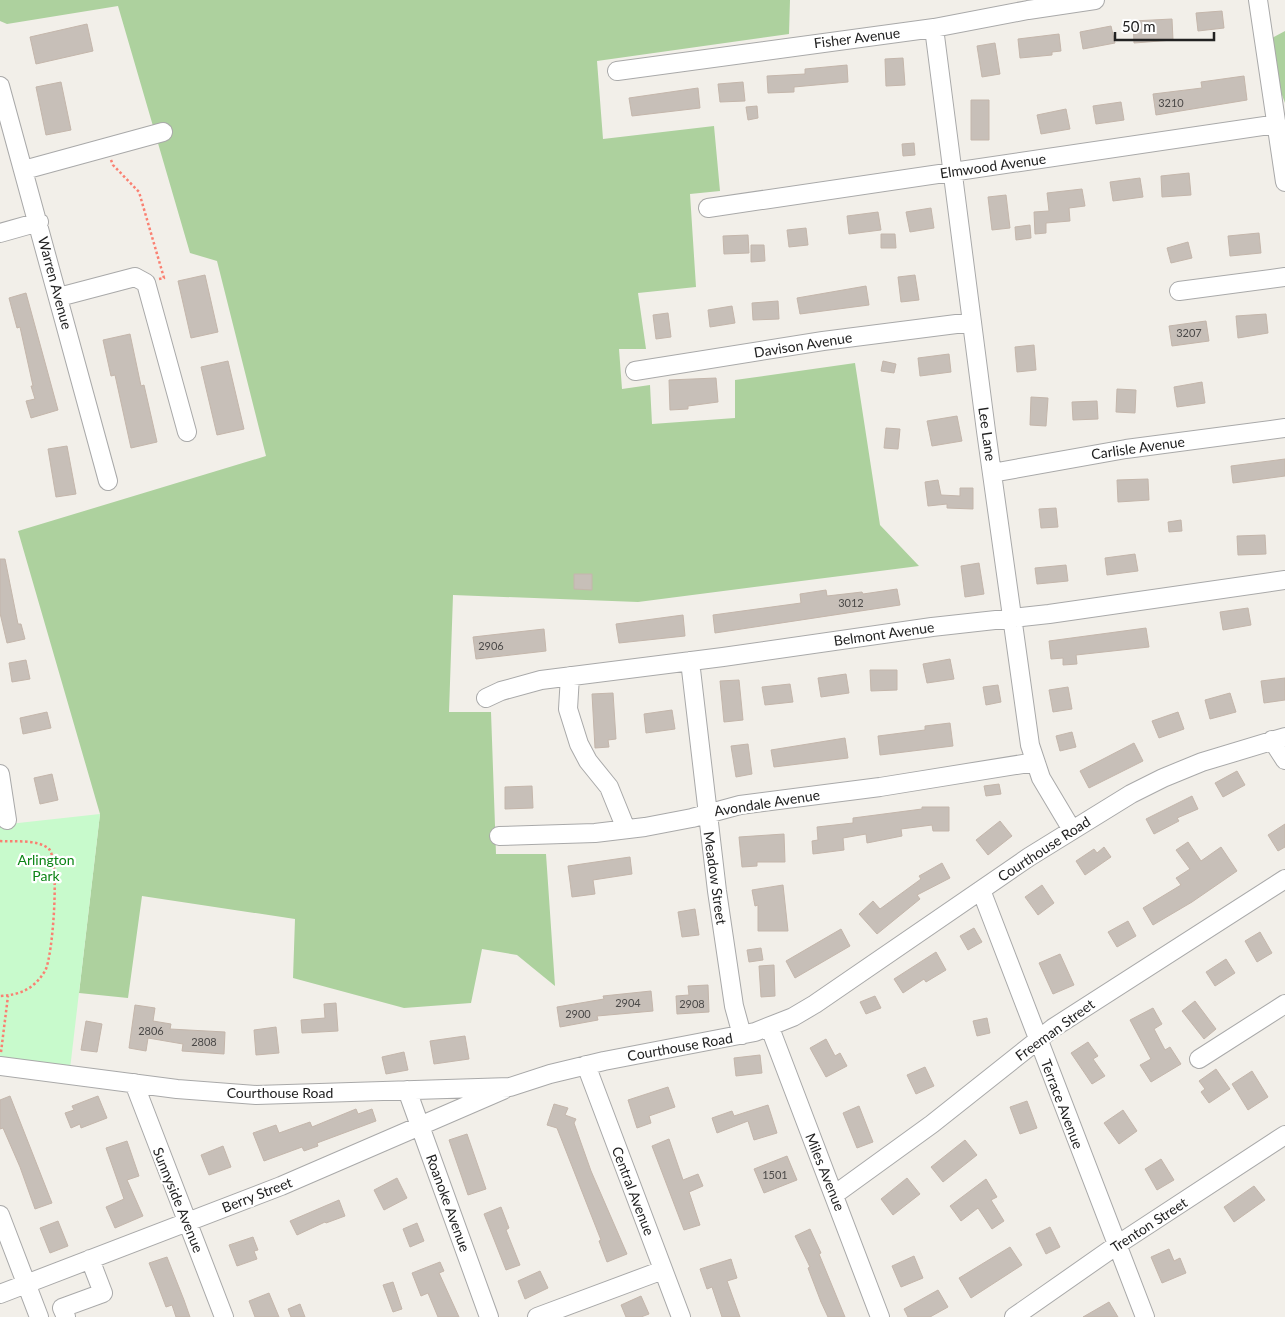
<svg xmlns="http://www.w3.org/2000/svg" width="1285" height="1317" font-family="Lato,sans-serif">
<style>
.forest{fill:#add19e}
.park{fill:#c8facc}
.building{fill:#c7bfb8;stroke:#c4b6ab}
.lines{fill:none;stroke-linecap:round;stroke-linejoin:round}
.minor-casing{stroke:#a9a9a9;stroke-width:20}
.path{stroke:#fa8072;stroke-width:2.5;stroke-dasharray:2.5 2.5;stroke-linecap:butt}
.minor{stroke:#fff;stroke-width:18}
.labels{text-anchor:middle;stroke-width:4.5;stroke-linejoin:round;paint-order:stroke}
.number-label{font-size:11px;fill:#4b4948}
.street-label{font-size:14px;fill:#222;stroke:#fff}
.park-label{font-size:14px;fill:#0c8416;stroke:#fff}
</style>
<rect width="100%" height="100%" fill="#f2efe9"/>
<path class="forest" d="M0,0H790L789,34L597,61L603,139L714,126L720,191L690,194L696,287L638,293L646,349H619L622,389L650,385L652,424L735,418V380L855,363L880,525L919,566L638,602L453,595L449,712H491L496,854H546L555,986L517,955L482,949L471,1003L404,1008L293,978L295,919L142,896L128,998L79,993L100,814L18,531L266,456L217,261L190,253L118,6L7,24L0,21Z
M1285,31V103L1277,82L1272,38Z"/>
<path class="park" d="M100,814L70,1069L0,1060V825Z"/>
<path class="building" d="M1222,11L1224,28L1198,31L1196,13Z
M1172,19L1173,40L1134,43L1133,21Z
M87,24L93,51L36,64L30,37Z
M1111,26L1115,43L1083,49L1080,32Z
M1059,34L1061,51L1052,52V55L1020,58L1018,39Z
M995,43L1000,74L982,77L977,46Z
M903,58L905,85L886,86L885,59Z
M847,65L848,82L794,87V92L768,93L767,76L805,74V69Z
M1244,76L1247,100L1156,115L1153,94L1202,88L1201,82Z
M61,82L71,130L46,135L36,87Z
M743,82L745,101L720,102L718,84Z
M698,88L700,108L632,116L629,98Z
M971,100H989V140H971Z
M1121,102L1124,120L1096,124L1093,106Z
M757,106L758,118L748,120L746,107Z
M1066,109L1070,129L1041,134L1037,115Z
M914,143L915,155L903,156L902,144Z
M1189,173L1191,195L1162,197L1161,176Z
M1140,178L1143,197L1113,201L1110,182Z
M1082,189L1085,206L1069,208L1070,221L1046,223V233L1035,234L1034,212L1049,211L1047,193Z
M1006,195L1010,228L992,230L988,197Z
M931,208L934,228L910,232L906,212Z
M878,212L881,230L849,234L847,216Z
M1030,225L1031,238L1016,240L1015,227Z
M806,228L808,245L789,247L787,230Z
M1259,233L1261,253L1230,256L1228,236Z
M881,234H895L896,248H881Z
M748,235L749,253L724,254L723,236Z
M1188,242L1192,258L1171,263L1167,248Z
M751,245H764L765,261L751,262Z
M205,275L218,332L191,338L178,281Z
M915,275L919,300L901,302L898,277Z
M866,286L869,305L800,314L797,298Z
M26,293L58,410L31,418L26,401L35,399L31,386H33L20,327L17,328L9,298Z
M778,301L779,319L753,320L752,303Z
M732,306L735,323L710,327L708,310Z
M668,313L671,337L656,339L653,315Z
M1266,314L1268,333L1238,338L1236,316Z
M1206,321L1209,341L1172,346L1169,326Z
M130,334L141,386L144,385L157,442L131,448L115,375L111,376L103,340Z
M1034,345L1036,370L1017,372L1015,347Z
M949,354L951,372L920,376L918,358Z
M228,361L244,429L217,435L201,367Z
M883,361L896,364L894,373L881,371Z
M716,378L718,402L688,406V409L670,410L669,380Z
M1202,382L1205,403L1177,407L1174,387Z
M1117,389L1136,390L1135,413L1116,412Z
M1031,397L1048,398L1046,426L1030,425Z
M1097,401L1098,419L1073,420L1072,402Z
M957,416L962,441L932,446L927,421Z
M886,428L900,429L898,449L884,448Z
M67,446L76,494L56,497L48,449Z
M1285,459V476L1233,483L1231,466Z
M1148,479L1149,500L1118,502L1117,480Z
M938,480L941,495L960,496V488H973V509L947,508V504L928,506L925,482Z
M1056,508L1058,527L1041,528L1039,509Z
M1181,520L1182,531L1169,532L1168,522Z
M1265,535L1266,554L1238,555L1237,536Z
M1135,554L1138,571L1107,575L1105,558Z
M0,559H5L18,624H21L25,639L7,643L0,613Z
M979,563L984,594L965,597L961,566Z
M1066,565L1068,581L1037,584L1035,568Z
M574,574H592V590L574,589Z
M897,589L900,605L715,633L713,615L801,603L800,594L826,590L827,596L862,592L863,594Z
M1248,608L1251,625L1223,630L1220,612Z
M683,615L685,636L619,643L616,624Z
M1146,628L1149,647L1076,655L1077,664L1063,665V658L1051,659L1049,641Z
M544,629L546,651L476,659L473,637Z
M950,659L954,679L927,683L923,664Z
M26,660L30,679L12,682L9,663Z
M870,670H897V690L871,691Z
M846,674L849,693L821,697L818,678Z
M1285,678V700L1264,703L1261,681Z
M739,680L743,720L724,722L720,681Z
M790,684L793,702L765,705L762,687Z
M998,685L1001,702L986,705L983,687Z
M1068,687L1072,709L1053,712L1049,690Z
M613,693L616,739L608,740L609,747L595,748L592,694Z
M1230,693L1236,712L1210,719L1205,700Z
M672,710L675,729L646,733L644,714Z
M47,712L51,728L23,734L20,718Z
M1178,712L1184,729L1159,738L1152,721Z
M950,723L953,746L880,755L878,736L925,730V726Z
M1072,732L1076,747L1060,751L1056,736Z
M845,738L848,758L774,767L771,750Z
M1134,743L1143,761L1089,788L1080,771Z
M748,744L752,774L736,777L731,746Z
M1237,771L1245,785L1223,797L1215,783Z
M52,774L58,800L40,804L34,778Z
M999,784L1001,794L986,796L984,786Z
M532,786L533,808L505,809V787Z
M1192,796L1198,809L1177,818L1179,821L1154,834L1146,819Z
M922,807H949V831H933L932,825L901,829L902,836L867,843L866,834L843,838L844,850L813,854L812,841L818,840L817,827L853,823V818L922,809Z
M1000,821L1012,836L988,855L976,840Z
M1285,824V847L1278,851L1268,835Z
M784,834L785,862H757V866L742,867L739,837Z
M1188,842L1201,861L1221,847L1237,871L1192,902L1153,925L1143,908L1181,885L1176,878L1190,869L1176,850Z
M1104,847L1111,857L1085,875L1076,861L1094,849L1097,853Z
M630,857L632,874L593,880L595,894L572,897L568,866Z
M942,863L950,878L917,895L920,899L877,934L859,914L873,901L880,909L921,879L919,876Z
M783,885L788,931H758V905L755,906L752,890Z
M1042,885L1054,903L1038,915L1025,897Z
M695,909L699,935L682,937L678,912Z
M1128,921L1136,936L1117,947L1108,932Z
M974,928L982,942L968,950L960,936Z
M841,929L850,946L795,978L786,961Z
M1260,932L1272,953L1257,962L1245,941Z
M761,948L763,960L749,962L747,950Z
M936,952L946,970L926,982L924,979L903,993L894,979Z
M1060,954L1074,985L1053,994L1039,963Z
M1226,959L1235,973L1215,986L1206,972Z
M774,965L775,996L761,997L759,966Z
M708,985L709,1012L677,1014L676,996L689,995L688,986Z
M651,991L653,1011L597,1016L598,1020L560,1027L557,1007L604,999L603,996Z
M875,996L881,1008L866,1014L860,1002Z
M1195,1001L1216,1029L1204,1039L1182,1011Z
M336,1003L338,1031L302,1033L301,1020L325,1018L324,1004Z
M135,1005L155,1008L153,1021L171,1024L170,1029L225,1032L224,1054L182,1051L183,1044L148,1038L146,1051L129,1048Z
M1153,1008L1162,1024L1154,1029L1165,1050L1170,1047L1181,1064L1151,1082L1140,1065L1151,1059L1130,1020Z
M987,1018L990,1033L977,1036L973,1021Z
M86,1021L102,1024L97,1052L81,1050Z
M276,1027L279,1053L256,1055L254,1030Z
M465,1036L469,1059L434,1064L430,1041Z
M826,1039L835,1056L840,1053L847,1066L826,1077L810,1048Z
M1088,1042L1098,1056L1093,1059L1105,1076L1092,1084L1071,1053Z
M404,1052L408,1070L386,1074L382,1057Z
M760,1055L762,1073L736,1076L734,1058Z
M925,1067L934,1086L916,1094L907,1075Z
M1216,1069L1230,1089L1209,1103L1201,1092L1205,1089L1199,1081Z
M1252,1071L1268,1097L1248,1110L1232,1084Z
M668,1087L675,1107L649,1116L651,1123L637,1128L628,1100Z
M10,1096L52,1203L35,1209L20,1167L3,1128L0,1129V1100Z
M98,1096L107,1118L81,1128L80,1124L71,1128L65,1113L74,1110L72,1106Z
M1027,1101L1037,1128L1020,1134L1010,1107Z
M554,1104L568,1108L565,1115L576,1119L574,1123L591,1171L627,1254L607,1262L599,1241L601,1240L557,1128L547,1125Z
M768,1105L777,1133L754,1140L748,1121L717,1133L712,1118L732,1111L734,1116Z
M859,1106L873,1142L857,1148L843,1113Z
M356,1109L358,1114L372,1109L376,1121L317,1143L318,1146L304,1151L302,1147L264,1161L253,1133L276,1125L279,1133L310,1122L312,1127Z
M1123,1110L1137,1131L1119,1144L1104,1123Z
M467,1134L486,1189L468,1195L449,1140Z
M669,1139L683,1180L698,1174L703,1186L689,1192L700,1225L684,1230L652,1146Z
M965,1140L977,1155L943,1182L931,1167Z
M127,1141L139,1176L127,1180L143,1216L115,1228L106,1207L124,1199L106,1148Z
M223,1146L231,1167L209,1175L201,1155Z
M787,1156L797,1180L764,1193L754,1169Z
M1161,1159L1174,1180L1157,1190L1145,1169Z
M397,1178L407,1198L384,1210L374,1190Z
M907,1178L920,1194L893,1215L881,1199Z
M986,1179L997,1197L991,1200L1004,1221L992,1229L978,1208L961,1221L950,1206Z
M1254,1186L1265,1200L1234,1222L1224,1207Z
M339,1200L345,1216L326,1223L325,1222L297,1235L290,1221Z
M501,1207L509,1228L506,1230L520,1265L506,1270L484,1214Z
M58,1221L68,1246L50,1253L40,1228Z
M417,1223L424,1241L410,1247L403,1229Z
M1050,1227L1060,1247L1046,1254L1036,1234Z
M810,1229L821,1253L819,1254L845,1317H828L821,1302L808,1268L810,1267L795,1236Z
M253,1237L258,1250L254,1251L257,1259L237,1266L229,1245Z
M1010,1247L1022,1265L971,1298L959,1278Z
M1169,1249L1174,1261L1180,1258L1186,1273L1162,1283L1151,1257Z
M914,1256L923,1278L901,1287L892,1266Z
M167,1257L184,1300L190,1317H176L172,1305L166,1307L157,1283L149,1263Z
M731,1259L737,1278L727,1281L740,1317H722L712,1287L707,1289L700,1269Z
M440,1262L444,1271L439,1273L459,1317H438L428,1293L421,1296L412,1273Z
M540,1271L548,1288L525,1299L518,1281Z
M393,1282L402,1309L393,1312L383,1285Z
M938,1290L948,1307L930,1317H908L904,1309Z
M269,1293L279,1317H255L249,1301Z
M641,1296L649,1314L641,1317H626L621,1305Z
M1109,1302L1118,1317H1083Z
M300,1304L305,1317H291L288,1309Z"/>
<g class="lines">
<defs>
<path id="minor" d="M1258,0L1285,182
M934,28L986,431L1030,745L1041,778L1072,830
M617,71L934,28L1028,10L1095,0
M0,86L108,481
M24,170L163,132
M708,208L1277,124
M0,233L39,222
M1179,291L1285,277
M59,297L135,277L146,283L187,432
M635,371L823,341L972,322
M992,473L1126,449L1285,428
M690,661L717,891L734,1006L742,1035
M570,676L568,709L579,744L588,761L609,787L626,829
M486,698L501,691L541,680L723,657L932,627L1049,614L1285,580
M1272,740L1285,760
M0,774L7,820
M499,836L595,833L645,827L692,818L740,805L880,787L1035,762
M981,890L1145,1317
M770,1028L880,1317
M1199,1059L1285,1004
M586,1065L681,1317
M0,1066L177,1089L256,1095L510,1087L550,1074L604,1061L755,1032L793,1017L815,1004L1029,857L1131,794L1163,778L1202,762L1285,737
M134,1083L224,1317
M407,1090L489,1317
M834,1195L932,1124L1053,1028L1285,879
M0,1215L39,1317
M0,1294L281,1186L503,1090
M66,1317L62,1308L103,1293L90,1259
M537,1317L663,1270
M1014,1317L1117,1245L1285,1135"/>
</defs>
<use href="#minor" class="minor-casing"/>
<path class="path" d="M111,160L113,165L139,192L164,278L159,279
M0,841C14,842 38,839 49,849C60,860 53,957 45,971C34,989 20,995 0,996
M1,1052L8,996"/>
<use href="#minor" class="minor"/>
</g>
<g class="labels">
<g class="number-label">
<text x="1171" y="107">3210</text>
<text x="1189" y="337">3207</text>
<text x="851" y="607">3012</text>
<text x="491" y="650">2906</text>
<text x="628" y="1007">2904</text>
<text x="692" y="1008">2908</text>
<text x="578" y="1018">2900</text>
<text x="151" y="1035">2806</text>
<text x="204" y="1046">2808</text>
<text x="775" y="1179">1501</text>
</g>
<g class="street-label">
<text transform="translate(857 38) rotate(-7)" y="5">Fisher Avenue</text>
<text transform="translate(993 166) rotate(-8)" y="5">Elmwood Avenue</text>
<text transform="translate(55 283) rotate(75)" y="5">Warren Avenue</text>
<text transform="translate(803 345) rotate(-9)" y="5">Davison Avenue</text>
<text transform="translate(987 434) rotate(82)" y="5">Lee Lane</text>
<text transform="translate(1138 448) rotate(-8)" y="5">Carlisle Avenue</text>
<text transform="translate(884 634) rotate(-8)" y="5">Belmont Avenue</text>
<text transform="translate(767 803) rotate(-9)" y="5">Avondale Avenue</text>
<text transform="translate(1044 849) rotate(-33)" y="5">Courthouse Road</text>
<text transform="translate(715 878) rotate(82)" y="5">Meadow Street</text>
<text transform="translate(1055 1030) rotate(-36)" y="5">Freeman Street</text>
<text transform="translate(680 1047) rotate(-10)" y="5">Courthouse Road</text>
<text x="280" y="1098">Courthouse Road</text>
<text transform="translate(1062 1104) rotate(69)" y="5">Terrace Avenue</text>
<text transform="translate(825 1172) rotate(68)" y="5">Miles Avenue</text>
<text transform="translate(633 1191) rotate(69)" y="5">Central Avenue</text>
<text transform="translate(257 1195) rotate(-21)" y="5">Berry Street</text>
<text transform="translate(178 1200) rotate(68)" y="5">Sunnyside Avenue</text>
<text transform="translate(448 1203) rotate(70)" y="5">Roanoke Avenue</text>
<text transform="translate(1149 1225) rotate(-33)" y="5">Trenton Street</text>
</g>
<g class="park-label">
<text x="46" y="865">Arlington<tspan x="46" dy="16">Park</tspan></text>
</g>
</g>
<path d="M1115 32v8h99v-8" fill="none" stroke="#222222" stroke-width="2.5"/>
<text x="1122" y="32" font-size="15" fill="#222222" stroke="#ffffff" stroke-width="4" paint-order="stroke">50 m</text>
</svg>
